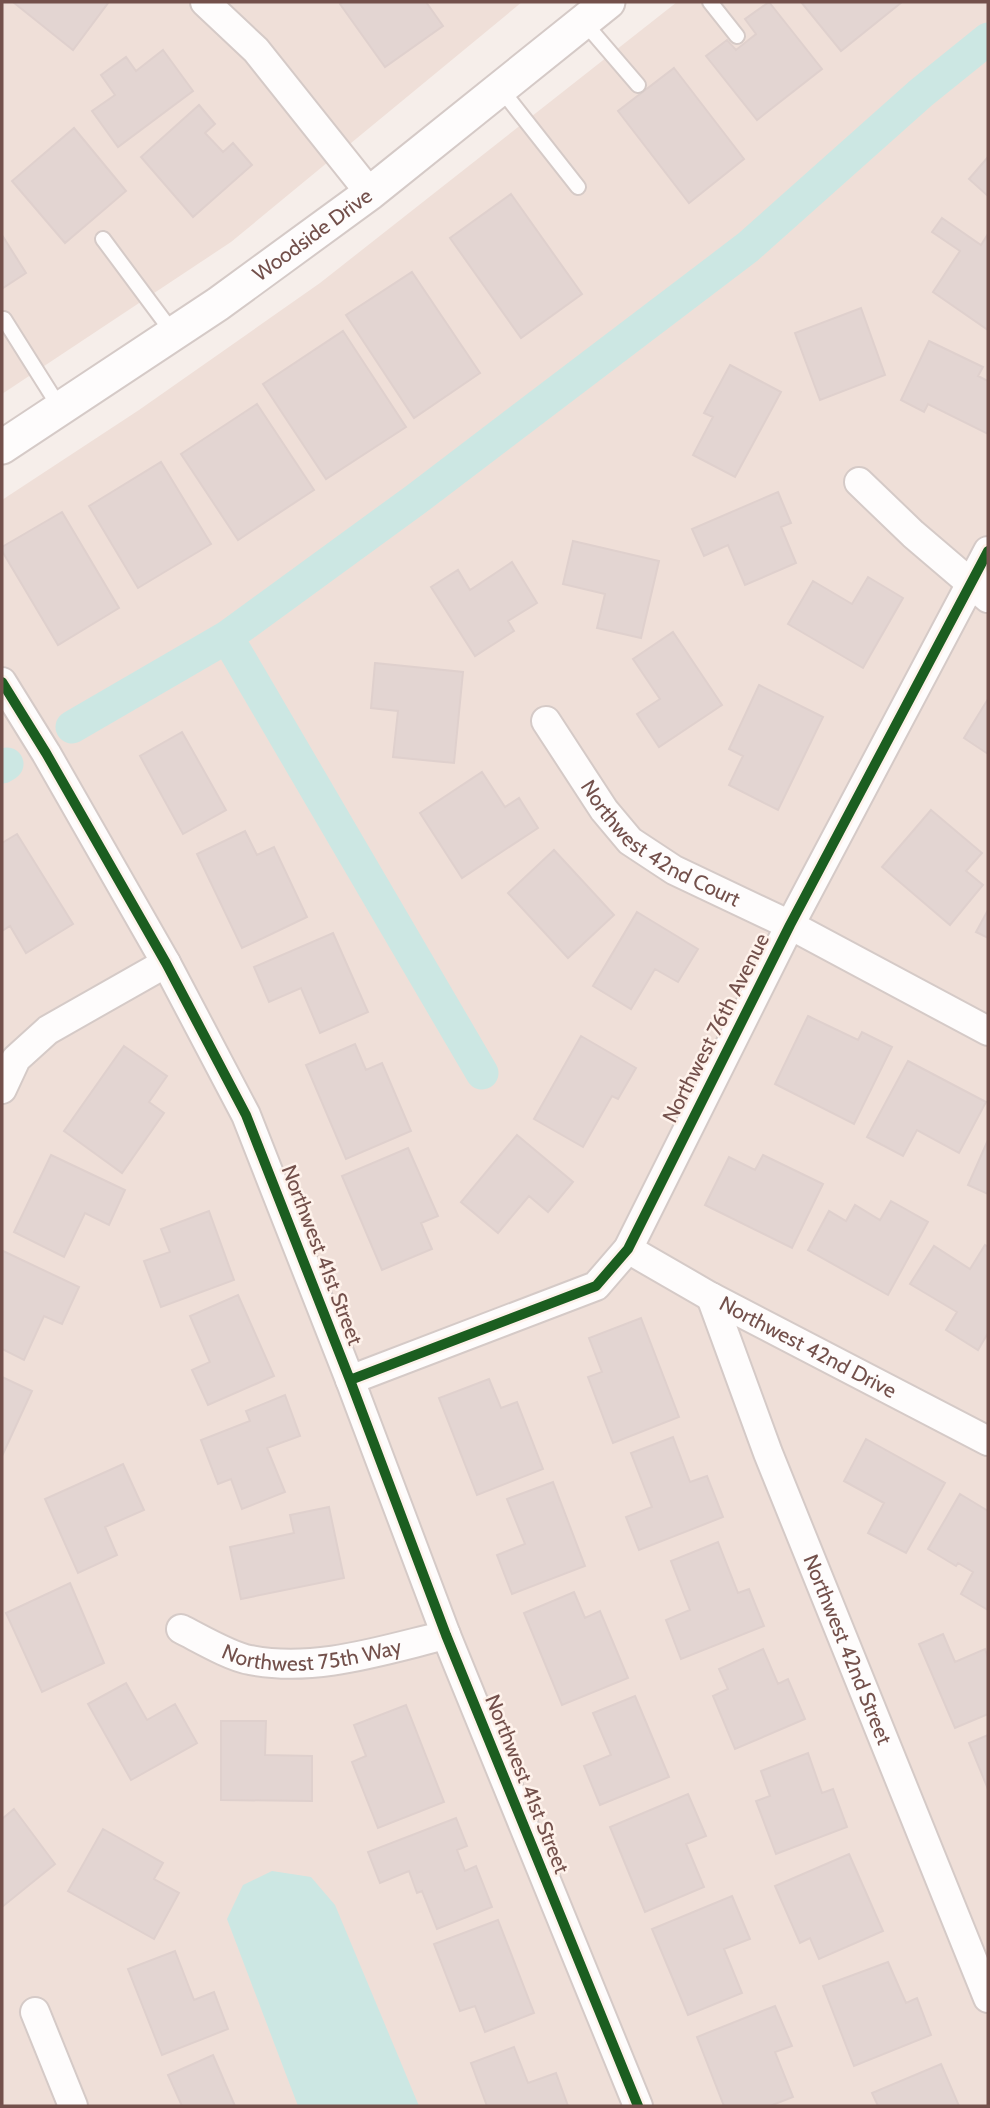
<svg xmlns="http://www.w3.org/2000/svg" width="990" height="2108" font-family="Cabin,sans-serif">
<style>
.residential{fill:#efdfd8}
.water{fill:#cce7e3}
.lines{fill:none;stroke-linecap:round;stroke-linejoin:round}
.canal{stroke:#cce7e3;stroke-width:33}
.building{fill:#e3d5d2;stroke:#dfd0cd;stroke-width:2}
.service-casing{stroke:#d5cac7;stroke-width:18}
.minor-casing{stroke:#d5cac7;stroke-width:32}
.tertiary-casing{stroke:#d5cac7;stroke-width:37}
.service{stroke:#fefcfc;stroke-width:14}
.minor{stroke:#fefcfc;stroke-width:28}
.tertiary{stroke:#fefcfc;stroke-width:33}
.cycleway-casing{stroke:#fef2eb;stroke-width:15}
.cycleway{stroke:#1b5e20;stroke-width:10}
.labels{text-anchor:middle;stroke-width:5;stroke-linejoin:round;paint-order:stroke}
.street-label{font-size:21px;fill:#73504b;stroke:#fef2eb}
</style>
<rect width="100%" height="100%" fill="#f6eeea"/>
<path class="residential" d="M2,2H522L231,242L2,394Z
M677,2H988V2106H2V500L139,410L320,283Z"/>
<path class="water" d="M272,1871L311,1877L335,1905L419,2106H298L227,1919L243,1885Z"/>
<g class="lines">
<path class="canal" d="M227,637L482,1073
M72,727L227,637L415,500L748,247L921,93L988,39
M2,767L7,764"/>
</g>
<path class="building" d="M13,2H106L108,3L73,50Z
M343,2H426L443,26L385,67L340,4Z
M769,2L822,69L757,120L706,56L727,40L736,50L756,34L745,19Z
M801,2H902L841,51Z
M163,50L193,91L118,147L92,111L115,95L101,75L126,57L136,71Z
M674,68L744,159L689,203L618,111Z
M199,105L215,124L205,133L223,152L233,143L252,165L193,217L141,157Z
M74,128L126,191L65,243L12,181Z
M988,157V196L969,179Z
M511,194L582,294L521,338L450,238Z
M942,218L981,245L988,234V330L933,292L960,251L932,232Z
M2,235L26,273L3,288L2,286Z
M412,272L480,373L414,418L346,315Z
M861,308L885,375L820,400L795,333Z
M343,331L406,427L326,479L263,384Z
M929,341L983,367L978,376L988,381V434L928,404L924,412L901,400Z
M730,365L781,392L735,477L693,455L713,417L704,413Z
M257,404L314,490L238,540L181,454Z
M161,462L211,544L138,588L89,506Z
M778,492L791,523L781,527L796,563L745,585L728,545L704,556L692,529Z
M62,512L119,608L58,645L2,551V547Z
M573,541L659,561L641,638L597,628L605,594L563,584Z
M512,562L537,603L508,621L514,631L475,656L431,587L458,570L470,590Z
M868,577L903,598L863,668L788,624L813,581L852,604Z
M673,632L722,705L659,747L637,714L660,699L633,659Z
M375,663L463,672L454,763L393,757L398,711L371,708Z
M759,685L823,717L778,810L729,785L743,756L729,749Z
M988,699V754L964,738Z
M182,732L226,810L183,834L140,756Z
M482,772L505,807L519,798L538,828L462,878L420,813Z
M931,810L982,853L966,871L983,885L950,925L882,867Z
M245,831L257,855L274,847L307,917L242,948L197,854Z
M17,834L73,924L26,953L10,926L2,931V843Z
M554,850L614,915L568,958L508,893Z
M988,910V938L976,932Z
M637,912L698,949L678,982L655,969L631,1009L593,986Z
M333,933L368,1012L320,1033L301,988L269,1002L254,967Z
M808,1016L858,1040L862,1032L892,1047L854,1124L775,1084Z
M581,1036L636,1068L618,1099L612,1096L583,1147L534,1119Z
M355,1044L366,1070L382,1063L411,1131L346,1159L306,1065Z
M124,1046L167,1076L149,1102L164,1113L122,1173L64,1131Z
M908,1061L986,1102L959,1153L917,1130L903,1156L867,1137Z
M517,1135L573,1182L548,1212L529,1196L498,1233L461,1202Z
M988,1140V1194L968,1185Z
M408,1148L438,1216L421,1223L432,1249L382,1270L342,1176Z
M51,1155L125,1190L109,1225L85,1213L64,1257L14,1232Z
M763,1155L823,1184L792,1248L705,1205L729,1157L755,1170Z
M891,1201L928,1222L888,1295L808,1250L829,1211L846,1221L855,1205L880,1220Z
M209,1211L234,1280L161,1307L144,1261L170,1252L161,1229Z
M985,1245L988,1247V1333L978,1350L946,1330L957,1312L910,1284L934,1246L970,1269Z
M3,1251L79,1287L62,1324L44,1316L24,1360L2,1349Z
M238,1295L274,1376L208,1405L192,1370L210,1362L190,1316Z
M641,1318L679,1417L613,1443L588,1377L602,1372L589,1338Z
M2,1377L32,1391L2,1456Z
M489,1379L501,1408L517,1402L543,1469L477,1495L439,1398Z
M285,1395L300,1436L267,1448L285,1492L242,1509L231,1479L218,1484L201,1440L250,1421L246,1411Z
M673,1437L690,1482L707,1476L723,1517L639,1550L626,1517L652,1507L631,1453Z
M866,1439L945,1483L906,1553L868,1533L884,1503L844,1481Z
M123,1464L144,1510L105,1527L117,1555L78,1573L45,1499Z
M553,1482L585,1566L512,1594L497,1555L525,1544L507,1499Z
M960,1494L988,1511V1610L961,1594L973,1572L958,1563L956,1566L928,1549Z
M329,1507L344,1578L241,1599L230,1547L294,1533L290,1515Z
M718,1542L738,1593L749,1589L764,1626L681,1659L666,1620L690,1610L671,1561Z
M70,1583L104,1663L42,1692L6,1613Z
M574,1592L585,1618L600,1611L628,1678L562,1705L524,1613Z
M943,1634L955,1662L985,1649L988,1658V1714L955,1728L919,1644Z
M763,1649L778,1684L788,1679L805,1719L735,1749L713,1696L728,1689L719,1669Z
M126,1683L147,1720L175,1704L197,1743L131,1780L88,1704Z
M635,1696L669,1777L600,1805L584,1766L611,1755L593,1713Z
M406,1705L444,1802L378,1828L352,1762L366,1756L354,1725Z
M221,1721H266L265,1755L312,1756V1801L221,1800Z
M988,1735V1789L969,1743Z
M808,1753L822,1793L833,1789L847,1827L776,1854L756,1801L770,1796L761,1771Z
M688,1794L706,1836L686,1844L704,1887L645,1912L610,1827Z
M14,1809L55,1864L2,1907V1819Z
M456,1818L467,1846L457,1850L465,1871L476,1866L492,1907L437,1929L422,1891L417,1893L409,1871L380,1883L368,1852Z
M103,1829L163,1863L154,1879L179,1893L154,1939L68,1891Z
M849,1854L883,1931L819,1959L810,1938L800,1943L775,1886Z
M732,1896L750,1939L724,1949L742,1993L688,2015L652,1929Z
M498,1920L534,2013L485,2032L475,2006L460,2011L434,1944Z
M175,1951L194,2000L214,1992L228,2029L162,2055L128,1969Z
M888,1962L906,2003L917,1998L931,2035L854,2066L823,1986Z
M775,2006L792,2046L775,2052L793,2097L770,2106H724L697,2037Z
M514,2047L528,2083L556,2073L568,2106H487L471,2063Z
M213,2055L235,2106H182L168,2075Z
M941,2064L959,2106H878L872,2093Z"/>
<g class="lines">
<defs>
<path id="service" d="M710,2L737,36
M583,21L638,85
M500,88L578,187
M103,239L173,333
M4,319L60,408"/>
<g id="minor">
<path d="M205,2L256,50L370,193"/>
<path d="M859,482L913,534L988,598"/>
<path d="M2,682L46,753L166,963L246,1115L350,1380L446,1635L638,2106"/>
<path id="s1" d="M546,721L604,810L630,841L674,870L790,925L988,1031"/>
<path d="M2,1089L16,1059L48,1030L166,963"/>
<path id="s2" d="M628,1249L711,1297L988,1441"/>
<path id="s3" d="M711,1297L768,1453L988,1998"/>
<path d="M350,1380L596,1286L628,1249L790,925L988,551"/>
<path id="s4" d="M181,1629C199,1638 231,1657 250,1660C315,1673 383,1650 446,1635"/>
<path d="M35,2012L73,2106"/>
</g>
<g id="tertiary">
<path id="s5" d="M2,447L218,304L370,193L608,2"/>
</g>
</defs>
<use href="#service" class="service-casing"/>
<use href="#minor" class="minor-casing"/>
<use href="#tertiary" class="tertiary-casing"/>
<use href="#service" class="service"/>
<use href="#minor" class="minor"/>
<use href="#tertiary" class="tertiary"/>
<defs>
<path id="cycleway" d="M2,682L46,753L166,963L246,1115L350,1380L446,1635L638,2106
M350,1380L596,1286L628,1249L790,925L988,551"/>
</defs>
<use href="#cycleway" class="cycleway-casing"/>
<use href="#cycleway" class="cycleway"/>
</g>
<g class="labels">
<g class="street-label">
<text dy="7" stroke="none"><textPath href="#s5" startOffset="376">Woodside Drive</textPath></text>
<text dy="7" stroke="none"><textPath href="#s1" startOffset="172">Northwest 42nd Court</textPath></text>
<text transform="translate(716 1028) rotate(-63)" y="7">Northwest 76th Avenue</text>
<text transform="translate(322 1255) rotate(69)" y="7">Northwest 41st Street</text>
<text dy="7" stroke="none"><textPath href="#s2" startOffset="205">Northwest 42nd Drive</textPath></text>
<text dy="7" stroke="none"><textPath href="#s4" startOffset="138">Northwest 75th Way</textPath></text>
<text dy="7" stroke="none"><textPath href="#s3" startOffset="378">Northwest 42nd Street</textPath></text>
<text transform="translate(527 1784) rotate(68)" y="7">Northwest 41st Street</text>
</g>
</g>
<rect width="990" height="2108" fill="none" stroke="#73504b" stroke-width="7"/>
</svg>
